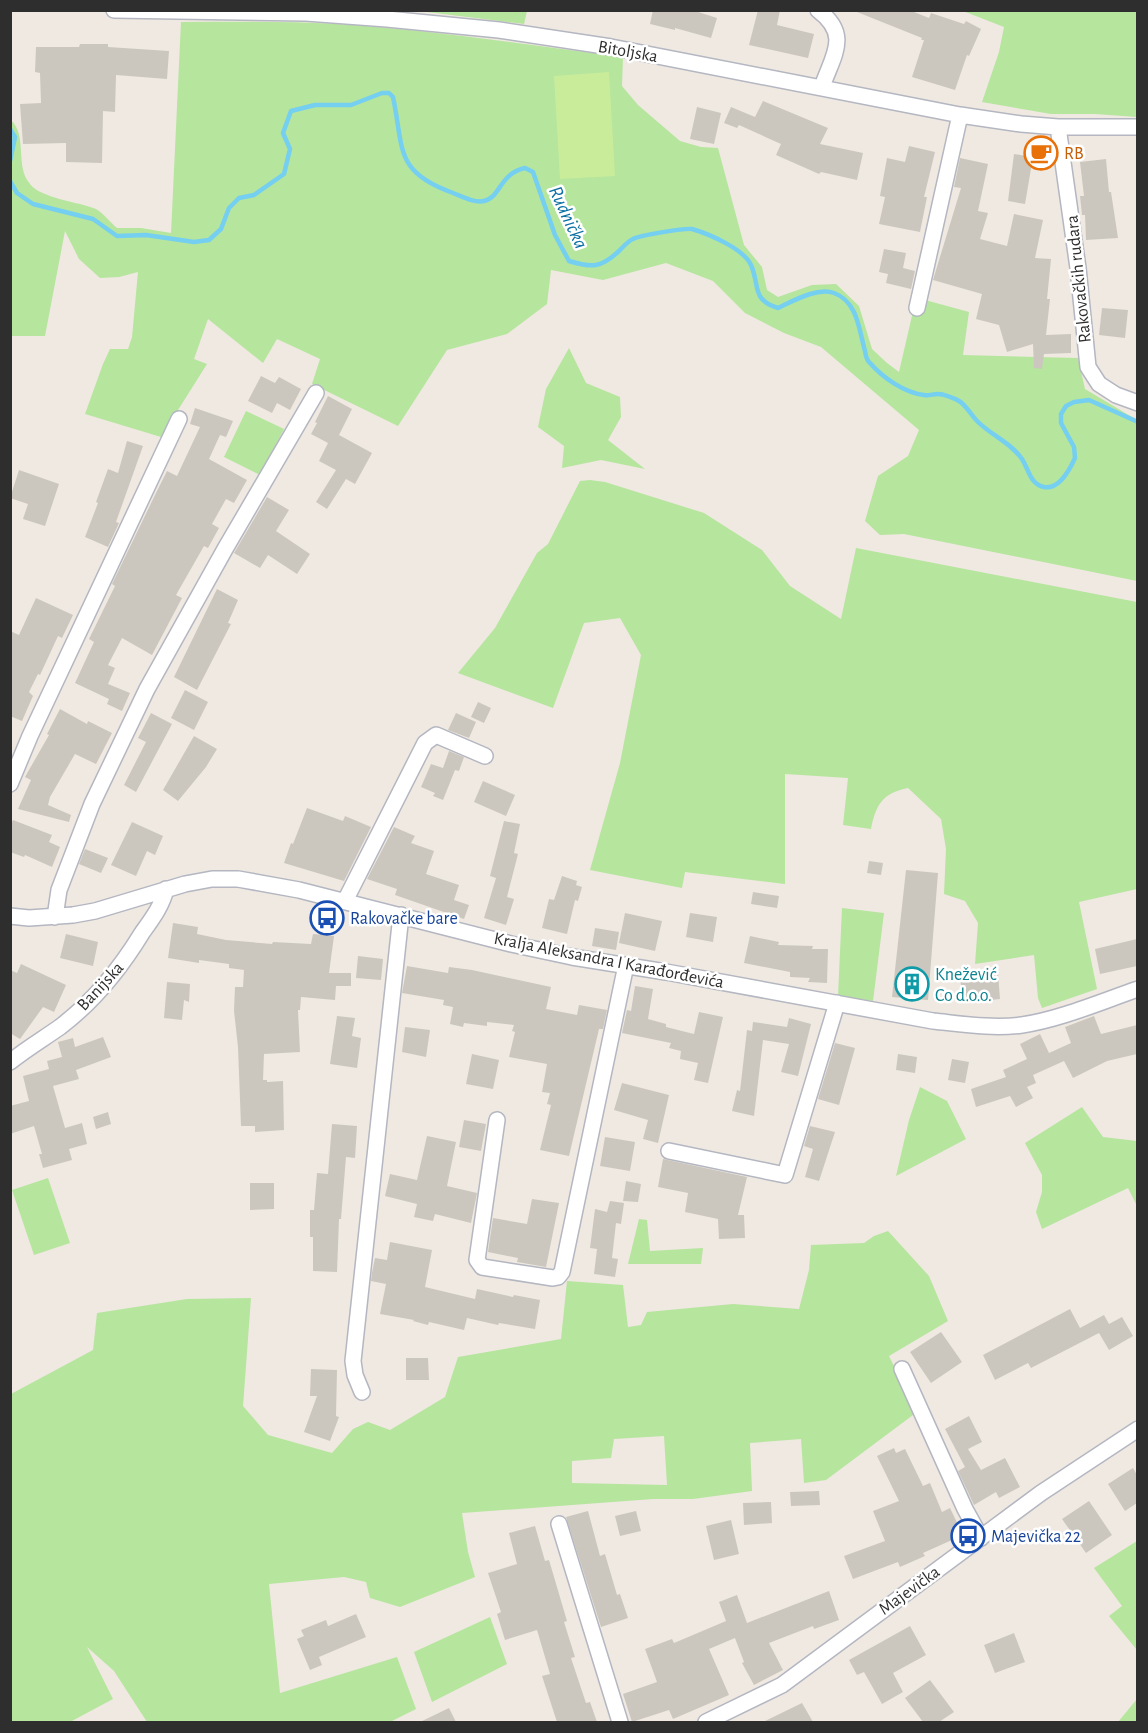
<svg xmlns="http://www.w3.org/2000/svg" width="1148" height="1733" font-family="'Alegreya Sans',sans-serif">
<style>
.green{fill:#b6e59e;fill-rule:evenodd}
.pitch{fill:#c9ec9a}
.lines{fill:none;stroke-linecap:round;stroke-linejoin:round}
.stream{stroke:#75cff0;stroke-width:4.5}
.building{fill:#cbc7bf}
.minor-casing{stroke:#b4b7c1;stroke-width:18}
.minor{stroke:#fff;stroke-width:15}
.labels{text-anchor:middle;stroke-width:5;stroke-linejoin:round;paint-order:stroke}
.street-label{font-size:18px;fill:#2e2e2e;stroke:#fff}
.food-label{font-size:18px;fill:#c56008;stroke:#fff;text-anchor:start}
.transit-label{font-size:18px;fill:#164399;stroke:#fff;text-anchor:start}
.culture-label{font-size:18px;fill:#0d838f;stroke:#fff;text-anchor:start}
.water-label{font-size:20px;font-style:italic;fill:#0d6fa3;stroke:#fff}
</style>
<rect width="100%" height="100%" fill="#efe9e1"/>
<path class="green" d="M419,11L527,10V11L524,24Z
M963,11H1137V117L1095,114H1051L982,102L999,52L1004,27Z
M181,22C233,22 285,21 336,24C432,30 528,45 623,57L622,86L638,105L680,141L701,147L718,148L744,245L762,267L767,290L778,297L812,285L836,284L859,306L872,349L887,363L899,372L914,307L925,300L969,312L963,355L1078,358L1085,389L1137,420V581L904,534L880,535L865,521L878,476L908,456L919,430L821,347L784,333L745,313L713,281L666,263L603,280L551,270L547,304L507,334L447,350L398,426L312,384L320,359L277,339L263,363L208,319L194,359L207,364L161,437L85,414L103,364L110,349H128L132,337L138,272L119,277L100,278L79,259L65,231L45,336H11L10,122H13C27,140 15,166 30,184C40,198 79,202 96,209C103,213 110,222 117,228H141L171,233Z
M569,348L586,383L620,397L621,417L608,440L645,469L601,460L562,468L564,446L538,427L546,389Z
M246,411L284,429L260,475L224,457Z
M590,480L605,482L704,513L762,550L790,586L841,619L856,548L1137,602V889L1079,902L1097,989L1042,1008L1038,998L1034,955L975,964L978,923L965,901L944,894L946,849L941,819L908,788C883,793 876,804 871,829L843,825L848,778L785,774V884L685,872L682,888L590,870L620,763L641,655L620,618L584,623L553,708L458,673L495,628L537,553L548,544L580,481Z
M842,908L884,913L873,1001L838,996Z
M920,1087L947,1101L966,1139L896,1176L909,1120Z
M1082,1107L1103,1137L1137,1141V1206L1128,1188L1042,1229L1036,1212L1042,1192V1175L1025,1143Z
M48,1178L70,1243L34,1255L12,1190Z
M639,1219L647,1220L650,1251L703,1248L701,1264H628Z
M888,1231L929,1276L948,1321L889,1356L917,1412L826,1480L804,1483L801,1439L750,1443L752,1491L693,1499H653L462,1513L468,1552L475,1577L400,1607L370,1598L366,1582L344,1577L269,1584L280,1693L397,1657L416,1709L390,1722H147L114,1671L87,1647L113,1699L70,1722H11V1394L93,1350L97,1313L187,1299L251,1298L243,1406L268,1435L332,1453L353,1429L368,1422L390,1430L445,1397L458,1357L561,1339L567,1281L623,1285L628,1327L641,1325L647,1312L733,1304L799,1309L809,1270L811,1245L864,1243L874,1236ZM664,1436L667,1485L572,1483V1461L611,1458L614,1439Z
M1137,1541L1138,1542L1137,1650L1109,1616L1122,1606L1094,1568Z
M490,1617L507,1664L432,1702L414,1652Z
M1137,1699V1722H1118Z"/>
<path class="pitch" d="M609,72L615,176L560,179L554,76Z"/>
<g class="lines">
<path class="stream" d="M10,129L15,137L10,161
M10,181L17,193L33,204L93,219L117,236L146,235L194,242L209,240L221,229L229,208L239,198L254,195L284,174L290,149L283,133L291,111L315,105H351L382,93H389L393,97C404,149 394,172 453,193C463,197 474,203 484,201C500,198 500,173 525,168L533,172L555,235L569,261C592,268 601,268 619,251C623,247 628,241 633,239C640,235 686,228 692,229C709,234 744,249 751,265C760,285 751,300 778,308C793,301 817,287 834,293C858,302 859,330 865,351C866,356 866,360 870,363C883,378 905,393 924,395C929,396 933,394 938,394C943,394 954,398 959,401C966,405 971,415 977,421C992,436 1010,442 1022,459C1029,470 1030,484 1044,487C1059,490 1070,469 1075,458L1074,447L1061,423V414L1066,406L1074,402L1089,400L1138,422"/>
</g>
<path class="building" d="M653,10H692L717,18L711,38L675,28V30L650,24Z
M758,10H780L777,25L814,34L808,58L749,45Z
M852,10H909L929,18L931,13L964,24L966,21L981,29L969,56L967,55L955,90L912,77L924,40H921L922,38Z
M80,44H108V47L169,51L167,79L116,75L115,112L103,111L102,163L66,162V143L23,144L20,104L41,103L40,73L35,72L36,47H79Z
M763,101L828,128L820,144L863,153L857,180L821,172L819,174L776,155L781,144L739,125L737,128L724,123L731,107L755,117Z
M697,107L721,113L714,144L690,139Z
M909,146L935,152L924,197H927L920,232L879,224L885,197L880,196L887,158L905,162Z
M1014,154L1033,157L1025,204L1008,201Z
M960,158L988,164L978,211L988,213L980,239L1007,246L1014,214L1043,220L1035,258L1051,259L1047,299H1050L1046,335L1071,334V353L1044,354L1042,369L1034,368L1033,344L1007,352L999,325L976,319L982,294L933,280L961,188L954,187Z
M1106,159L1109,192H1111L1118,238L1086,240L1085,215H1082L1080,196H1084L1080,162Z
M884,249L906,253L903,268L915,271L911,289L886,283L888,274L879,272Z
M1102,308L1128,310L1125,338L1099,335Z
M261,376L275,383L279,377L301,389L290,410L277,403L272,413L248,401Z
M328,396L352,409L339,435L372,453L355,484L346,479L327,509L316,502L336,470L319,461L328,443L311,434L317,423L315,422Z
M195,408L233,421L226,437L220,435L209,459L247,480L234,503L226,499L212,524L219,528L208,548L204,546L176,595L182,598L152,655L122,638L108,665L115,668L108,684L130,693L122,711L107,704L109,699L75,683L94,642L89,639L115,586L112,584L155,495L167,471L177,476L200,427L190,424Z
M127,441L143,446L116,522L119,523L108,547L85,537L98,503L96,502L108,469L118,473Z
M19,470L59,484L45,526L23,519L28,504L10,498Z
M267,497L289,510L276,531L310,554L297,574L268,555L260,568L234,553Z
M217,589L238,600L228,623L231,624L197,690L174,677Z
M36,598L73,615L62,638L58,636L40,675L38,674L29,692L33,696L22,721L10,716V631L19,635Z
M185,690L208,702L194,730L171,718Z
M478,702L491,708L484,723L471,717Z
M60,709L87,724L88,721L112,733L96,764L75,754L50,797L48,805L71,815L69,822L18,809L31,780L25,777L49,735L47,734Z
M151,713L172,724L136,792L124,785L146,742L138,738Z
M456,713L476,722L469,738L448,730Z
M194,736L217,749L206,767L178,801L163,790Z
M449,751L464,757L459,771L455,770L443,800L433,796L435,793L421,787L431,764L443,768Z
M483,781L515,795L506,816L474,802Z
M307,808L343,821L345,816L371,827L344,881L284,863L291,843L293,844Z
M13,820L52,835L49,842L60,847L52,867L25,855L24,857L10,852V826Z
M504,821L520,824L514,853L518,854L507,897L514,899L506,925L484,918L496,878L490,876Z
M132,822L163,836L155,855L147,851L136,876L111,865Z
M394,827L415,836L411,843L434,851L426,874L459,885L454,900L469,905L464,919L395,895L397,889L367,879Z
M85,849L108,858L101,873L79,864Z
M869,861L883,863L881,875L867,873Z
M906,870L938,873L928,1000L892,997Z
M562,876L577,881L576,885L582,887L578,901L575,900L567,934L542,928L549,899L554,900Z
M753,892L779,896L777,908L751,904Z
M625,913L662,921L655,951L619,943Z
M690,913L717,917L713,942L686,937Z
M173,923L198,927L197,934L226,940L272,944L273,942L311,944L313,934L334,936L329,973H351V986H336L335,1000L301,997L300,1010H298L300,1052L264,1054L263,1080H267V1082L283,1081L284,1130L255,1132V1126H241L238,1047L234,1011L235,987H243L244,970L229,968V964L199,960V963L168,958Z
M595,928L619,932L616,950L592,946Z
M66,934L98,942L93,966L60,958Z
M750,936L779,942L778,945L813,946L812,949H828L827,983L808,982L810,978L790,977V972L744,963Z
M1137,939V966L1100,974L1095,949Z
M358,956L383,959L381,980L356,978Z
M21,964L66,985L54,1012L43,1007L20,1039L10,1033V970L17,973Z
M407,966L448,973L449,967L472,970L551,987L546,1009L577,1015L579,1005L607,1010L603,1029H599L569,1156L540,1150L551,1105L547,1104L550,1093L542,1092L547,1064L509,1057L515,1032L512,1031L514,1025L487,1022V1026L464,1023L463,1027L450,1024L453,1007L443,1005L444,1000L402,993Z
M998,973L1000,999L963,1003L960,977Z
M167,982L190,984L189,1002L184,1000L182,1020L164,1018Z
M635,986L653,989L648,1019L666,1024V1027L694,1034L699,1012L723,1017L708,1083L694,1080L698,1063L680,1059L681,1051L669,1048L671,1043L622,1033L627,1010L631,1011Z
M337,1016L355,1018L352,1036L361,1038L357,1068L330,1064Z
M1094,1016L1101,1034L1137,1025V1054L1107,1061L1073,1078L1064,1061L1033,1075L1036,1083L1027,1087L1033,1098L1016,1107L1010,1096L976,1107L971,1089L1006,1077L1003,1070L1027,1059L1020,1044L1040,1034L1049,1053L1071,1043L1065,1027Z
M789,1018L811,1024L798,1076L781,1072L789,1044L763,1040L754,1116L732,1111L737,1090L740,1091L747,1030L752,1031L753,1022L787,1027Z
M405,1027L430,1030L426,1057L402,1052Z
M103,1037L111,1057L76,1070L79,1079L53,1086L65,1128L82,1123L87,1144L69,1149L72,1160L43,1168L39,1154H42L34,1126L10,1134V1106L29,1101L23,1076L49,1069L47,1061L62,1057L58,1042L73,1038L75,1047Z
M835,1043L855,1048L839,1105L818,1099Z
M472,1054L499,1060L493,1089L466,1084Z
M898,1054L917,1057L915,1073L896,1070Z
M952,1059L969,1062L965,1083L948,1080Z
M622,1083L669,1095L658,1143L643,1139L648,1120L614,1110Z
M108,1112L111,1124L96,1129L93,1117Z
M464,1120L486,1124L481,1151L459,1147Z
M332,1124L357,1126L355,1158L346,1157L341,1219H339L337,1272L313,1271V1237H310V1210H314L317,1173L328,1174Z
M810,1126L835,1132L819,1181L805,1177L813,1149L804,1146Z
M427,1136L456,1142L447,1186L477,1193L471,1223L435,1214L433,1221L414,1217L417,1204L385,1196L390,1174L417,1180Z
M605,1137L635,1142L630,1171L600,1166Z
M663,1159L747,1177L738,1215H744L745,1238L719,1239L718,1219L685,1212L688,1193L658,1187Z
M626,1181L641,1184L638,1202L623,1201Z
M250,1183H274V1209L250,1210Z
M532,1199L559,1203L546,1267L517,1262L518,1258L488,1252L493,1218L527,1224Z
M610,1201L624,1203L621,1224L616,1223L612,1258L618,1259L615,1277L594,1274L597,1249L590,1248L595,1209L607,1212Z
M390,1242L432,1250L425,1287L475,1299L477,1289L513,1297L514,1295L540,1300L535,1329L499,1323L498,1325L467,1318L464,1330L429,1322L428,1325L413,1321L414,1320L380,1314L386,1284L371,1281L372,1273L375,1258L387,1260Z
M1070,1309L1080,1328L1104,1315L1109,1324L1122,1317L1133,1336L1109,1350L1099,1333L1031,1368L1028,1363L995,1380L983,1355Z
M941,1332L962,1362L931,1383L910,1352Z
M406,1358H428L429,1380H406Z
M311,1369L337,1370L336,1416L339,1417L330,1441L304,1432L317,1396H310Z
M969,1416L982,1442L968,1449L981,1470L1005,1458L1020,1487L999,1498L996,1492L974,1505L958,1471L965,1467L945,1429Z
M894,1448L896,1453L905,1449L923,1486L930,1483L942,1512L950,1508L963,1535L923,1553L925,1556L900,1567L898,1562L853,1579L844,1556L885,1541L873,1511L899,1501L877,1456Z
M1133,1468L1137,1475V1503L1125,1511L1108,1484Z
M819,1491L820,1505L791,1506L790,1492Z
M1089,1501L1112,1535L1086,1553L1062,1519Z
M771,1502L772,1523L744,1525L743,1503Z
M588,1511L600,1556L605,1554L617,1595L620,1594L628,1618L601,1627L566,1517Z
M636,1511L641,1531L620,1536L615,1516Z
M731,1520L739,1554L714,1560L706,1526Z
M535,1526L545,1561L549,1560L567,1621L564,1622L575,1657L571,1658L586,1703L590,1702L597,1722H557L542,1676L550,1674L537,1630L505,1640L497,1614L501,1612L488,1573L517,1564L509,1533Z
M829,1591L839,1620L814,1629L813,1626L769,1643L783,1670L754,1685L742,1663L744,1662L735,1638L709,1649L729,1695L673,1719L669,1710L632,1722L623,1694L657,1682L645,1649L672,1639L674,1643L726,1621L719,1602L737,1595L747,1623Z
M356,1614L366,1637L319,1657L322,1665L310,1670L297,1639L304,1636L301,1630L326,1620L328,1626Z
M910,1626L926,1655L893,1673L903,1692L882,1704L864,1672L857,1675L849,1660Z
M1014,1633L1025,1662L995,1673L984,1645Z
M930,1680L954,1712L939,1722H923L905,1698Z
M802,1703L813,1722H763Z
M449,1708L456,1722H420Z"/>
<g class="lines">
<defs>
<path id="minor" d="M114,10L306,13L387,19L499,30L611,47L960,115L1021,124L1058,127H1138
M818,10C851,35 833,55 822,87
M1058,127L1078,268L1088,367L1099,384L1116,395L1138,403
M917,308L960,115
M10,784L30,736L179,419
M345,901L425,743L436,735L485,756
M10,916L29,918L73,915L95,911L185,884L212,879H238L299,890L511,944L572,957L666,972L933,1021C962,1024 993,1029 1022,1025C1061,1019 1100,1002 1138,989
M55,917L59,890L92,804L147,689L225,549L316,393
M10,1062C26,1049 43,1039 60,1027C93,1002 120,969 142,933C152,919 162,906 166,889
M497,1120L477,1260L482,1267L553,1278L558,1277L562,1272L626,965
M669,1151L785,1175L837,1003
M902,1369L965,1509L981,1538
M362,1392L355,1375L353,1361L401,915
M559,1524L620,1722
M706,1722L782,1685L1041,1493L1138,1429"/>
</defs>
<use href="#minor" class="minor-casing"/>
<use href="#minor" class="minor"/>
</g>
<defs>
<symbol id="cafe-ring" viewBox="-11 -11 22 22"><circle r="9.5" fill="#fff" stroke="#e8710a" stroke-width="1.5"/><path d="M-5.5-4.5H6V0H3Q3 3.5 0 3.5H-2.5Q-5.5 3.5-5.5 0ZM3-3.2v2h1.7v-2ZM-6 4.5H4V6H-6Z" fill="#e8710a"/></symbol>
<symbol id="bus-ring" viewBox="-11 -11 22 22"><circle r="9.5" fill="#fff" stroke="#1a4fb4" stroke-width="1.5"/><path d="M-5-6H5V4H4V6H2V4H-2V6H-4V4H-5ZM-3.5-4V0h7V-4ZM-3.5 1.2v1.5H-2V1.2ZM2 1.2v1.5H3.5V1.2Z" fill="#1a4fb4"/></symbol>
<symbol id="building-ring" viewBox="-11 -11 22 22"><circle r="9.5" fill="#fff" stroke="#0f9aa8" stroke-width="1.5"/><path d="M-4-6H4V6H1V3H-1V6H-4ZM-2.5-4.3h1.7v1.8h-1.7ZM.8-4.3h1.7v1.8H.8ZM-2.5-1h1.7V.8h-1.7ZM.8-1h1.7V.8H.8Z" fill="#0f9aa8"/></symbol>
</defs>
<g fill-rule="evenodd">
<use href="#cafe-ring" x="1022" y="134" width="38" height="38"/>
<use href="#bus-ring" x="308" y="899" width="38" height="38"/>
<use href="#building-ring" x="893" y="965" width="38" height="38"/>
<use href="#bus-ring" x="949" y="1517" width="38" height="38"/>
</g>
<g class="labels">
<g class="street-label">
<text transform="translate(628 51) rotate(10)" y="6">Bitoljska</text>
<text transform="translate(1078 279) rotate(-96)" y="6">Rakovačkih rudara</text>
<text transform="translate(609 960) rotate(11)" y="6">Kralja Aleksandra I Karađorđevića</text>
<text transform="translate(100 986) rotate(-47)" y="6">Banijska</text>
<text transform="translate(909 1590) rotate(-36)" y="6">Majevička</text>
</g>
<g class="food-label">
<text x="1064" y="159">RB</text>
</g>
<g class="transit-label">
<text x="350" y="924">Rakovačke bare</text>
<text x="991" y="1542">Majevička 22</text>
</g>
<g class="culture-label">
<text x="935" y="980">Knežević<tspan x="935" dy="21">Co d.o.o.</tspan></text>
</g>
<g class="water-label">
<text transform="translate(569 217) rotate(65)" y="7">Rudnička</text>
</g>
</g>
<rect width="1148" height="1733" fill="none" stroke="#2e2e2e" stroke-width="24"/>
</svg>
